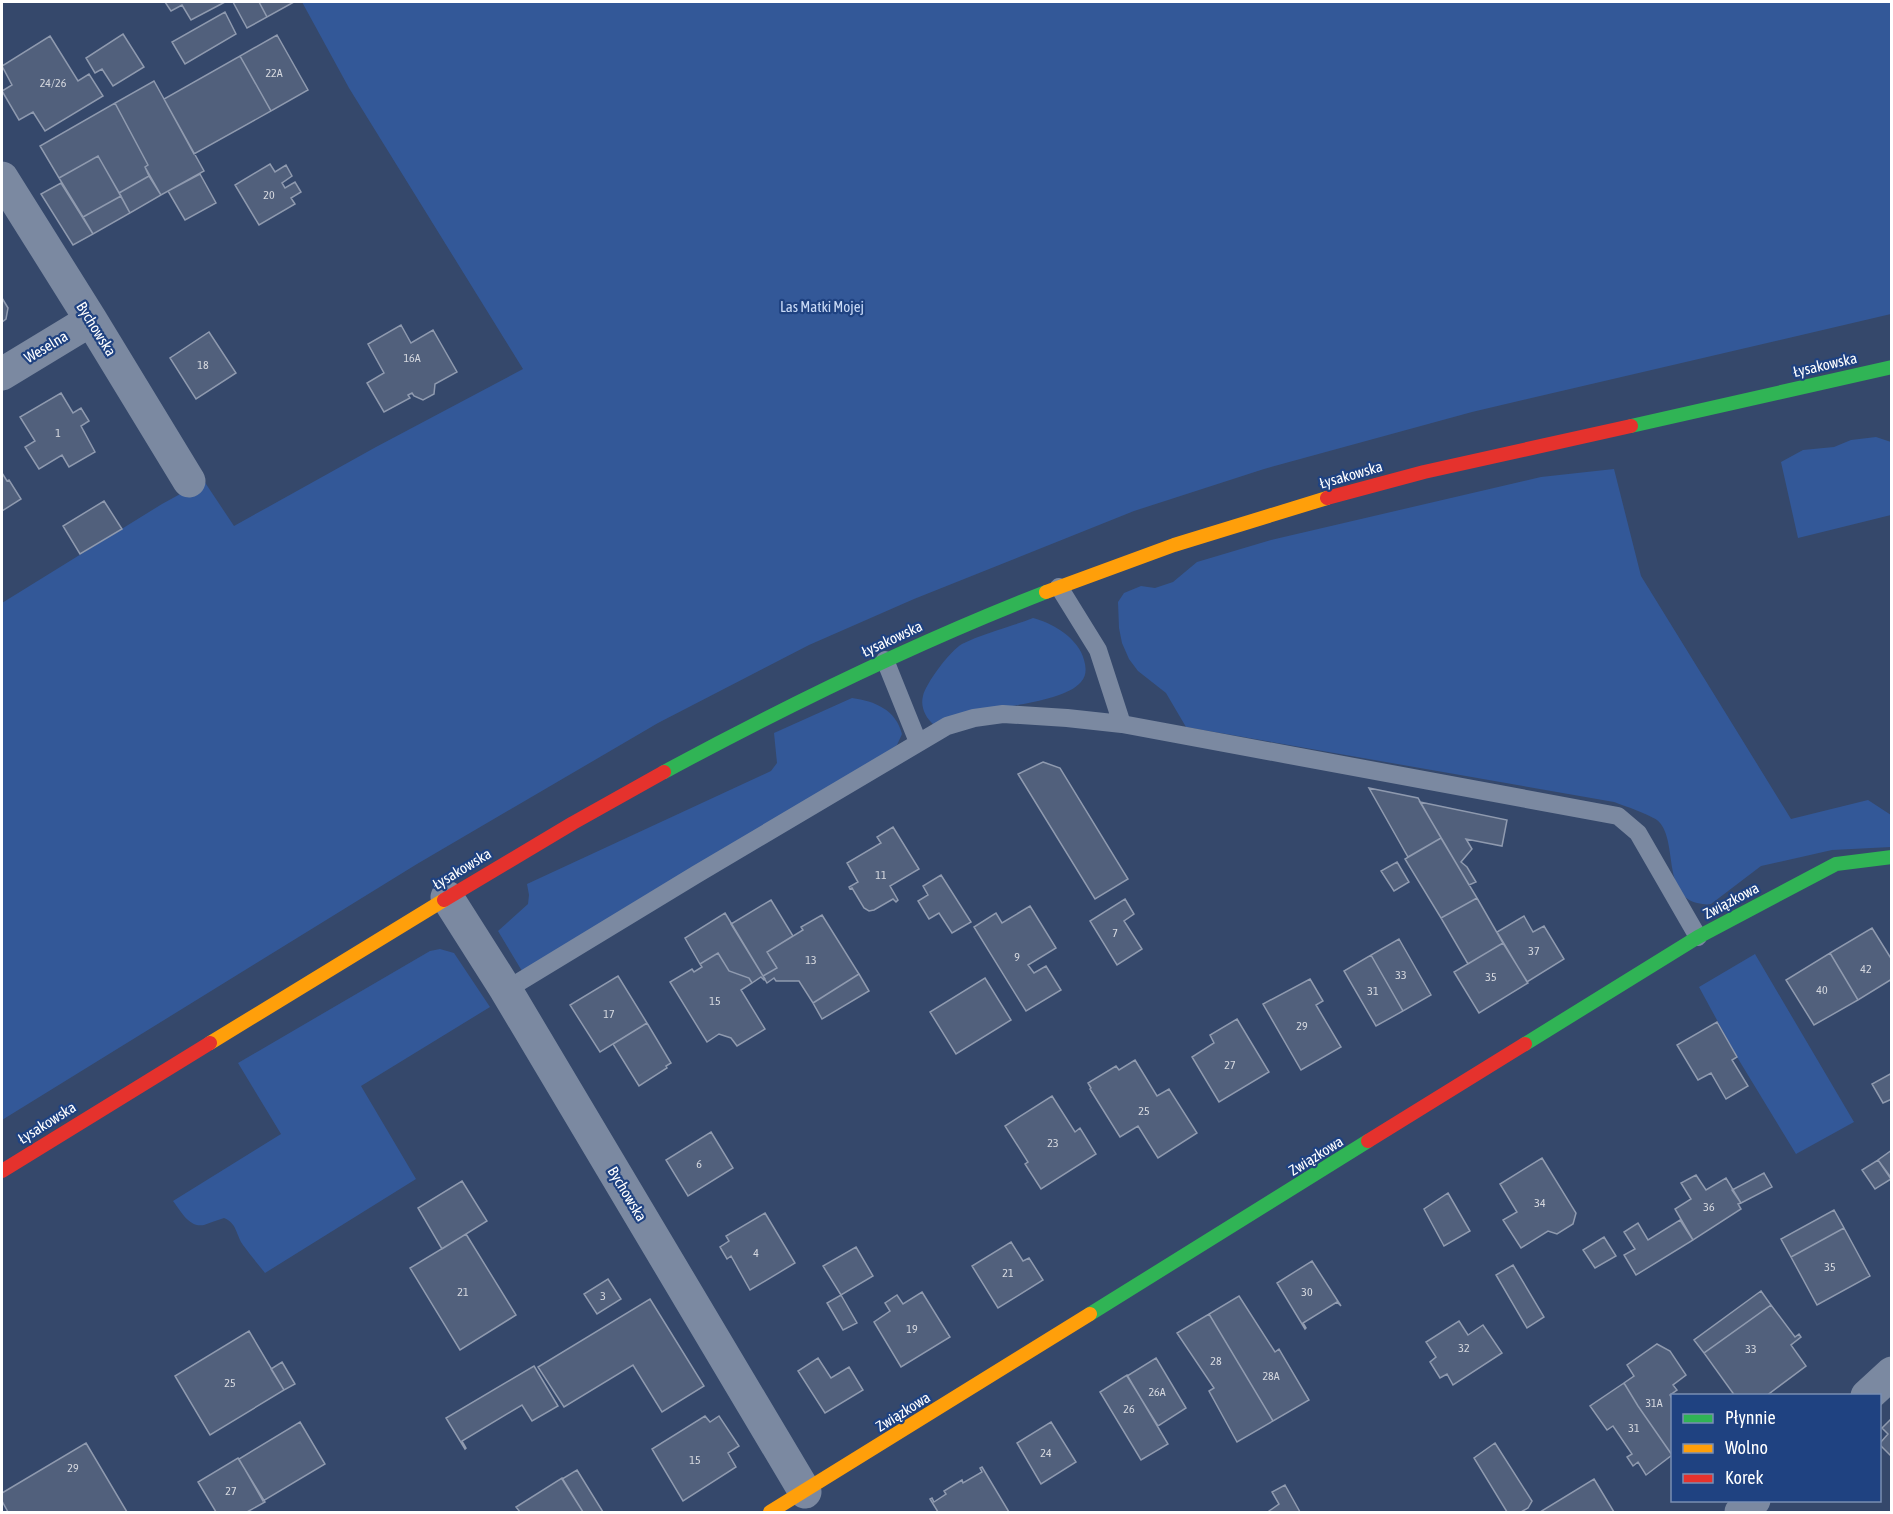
<svg xmlns="http://www.w3.org/2000/svg" width="1893" height="1514" font-family="'Asap Condensed',sans-serif">
<style>
.green{fill:#335898}
.building{fill:#51607c;stroke:#8f9aaf;stroke-width:1.5}
.lines{fill:none;stroke-linecap:round;stroke-linejoin:round}
.lane{stroke:#7b89a1;stroke-width:18}
.street{stroke:#7b89a1;stroke-width:33}
.fast{stroke:#30b455;stroke-width:14}
.slow{stroke:#ff9f0a;stroke-width:14}
.jam{stroke:#e5322d;stroke-width:14}
.labels{text-anchor:middle;stroke-width:4.5;stroke-linejoin:round;paint-order:stroke}
.number-label{font-size:12px;fill:#d4d7de}
.park-label{font-size:15px;fill:#c9daf6;stroke:#1f4281}
.street-label{font-size:15px;fill:#fff;stroke:#1f4281}
</style>
<rect width="100%" height="100%" fill="#35486b"/>
<path class="green" d="M302,2H1891V314L1472,412L1264,469L1134,511L914,599L809,645L658,723L417,864L2,1120V603L162,504L204,481L234,526L376,447L523,369L349,88Z
M1876,437L1891,442V515L1798,538L1781,462L1803,450L1834,447L1851,440Z
M1614,469L1641,576L1791,819L1868,800L1891,815V847L1832,850L1761,866L1711,904C1706,905 1703,904 1697,903C1661,894 1679,838 1657,820C1648,814 1625,806 1614,802L1186,727L1166,693L1138,671L1129,659L1122,643L1119,628L1118,602L1124,593L1141,586L1155,588L1173,582L1197,562L1271,540L1541,477Z
M1033,618C1052,623 1072,635 1081,652C1085,661 1089,673 1081,682C1067,699 1019,704 998,709C977,714 956,720 934,725C926,718 920,707 923,696C926,683 950,651 962,644C984,633 1010,627 1033,618Z
M852,698C875,701 896,710 902,734L897,745L886,754L522,971L498,931L528,904L529,895L527,884L771,771L777,763L774,733Z
M440,949L454,953L490,1007L361,1086L416,1179L265,1273C258,1264 250,1255 243,1245C236,1235 237,1223 224,1218C217,1220 210,1223 204,1225C189,1228 181,1211 173,1201L281,1134L238,1063L430,951Z
M1755,954L1854,1122L1796,1154L1737,1057L1699,987Z"/>
<path class="building" d="M165,2H225L191,20L182,5L171,11Z
M233,2H259L267,17L247,28Z
M259,2H294L267,17Z
M225,12L236,34L185,64L172,42Z
M123,34L144,67L113,86L102,69L95,73L86,58Z
M277,35L308,90L271,111L240,56Z
M50,36L78,81L89,74L103,96L45,131L33,112L19,120L2,91L12,85L2,66Z
M240,56L271,111L194,154L164,99Z
M154,81L204,171L161,195L145,167L148,165L115,103Z
M115,103L148,165L145,167L149,176L119,193L98,156L59,178L40,146Z
M98,156L121,196L83,217L59,178Z
M270,164L275,172L286,165L292,176L282,183L285,188L295,182L301,192L291,198L295,204L259,225L235,185Z
M200,174L216,203L185,220L168,191Z
M149,176L161,195L130,213L119,193Z
M61,183L93,234L73,245L41,194Z
M121,196L130,213L93,234L83,217Z
M2,298L8,308L6,319L2,322Z
M401,325L411,343L433,330L457,372L435,384L434,394L423,400L414,396L412,393L408,395L410,398L384,412L367,383L384,373L368,344Z
M209,332L236,373L196,399L170,358Z
M61,393L73,413L81,408L89,421L81,426L95,452L69,467L62,455L39,469L25,447L35,441L20,417Z
M2,473L7,481L9,480L21,499L2,511Z
M104,501L122,529L80,554L63,526Z
M1043,762L1060,768L1128,879L1095,899L1018,774Z
M1369,788L1418,798L1441,838L1408,857Z
M1420,802L1507,820L1502,846L1466,839L1472,849L1461,862L1467,867L1476,882L1469,885Z
M893,827L919,869L890,886L898,900L896,902L893,899L874,910L869,911L864,908L852,888L850,889L849,887L858,882L847,863L881,843L877,837Z
M1441,838L1477,898L1441,918L1405,859Z
M1397,862L1409,882L1394,891L1381,871Z
M941,875L971,922L952,933L939,913L929,919L918,901L928,895L923,886Z
M1477,898L1503,943L1468,964L1441,918Z
M1125,899L1134,914L1124,921L1142,949L1117,965L1090,921Z
M771,900L793,936L767,952L777,968L763,976L731,924Z
M1030,906L1056,948L1028,965L1034,973L1046,966L1061,990L1026,1011L974,927L996,913L1002,923Z
M725,913L763,976L765,979L764,980L761,977L752,983L749,978L729,971L718,953L700,964L685,938Z
M822,915L859,974L813,1003L799,981H776L774,978L767,983L763,976L777,968L767,952L803,930L801,927Z
M1524,916L1533,932L1544,926L1564,959L1527,982L1497,932Z
M1872,928L1892,960V979L1858,1000L1830,953Z
M1399,939L1431,995L1403,1011L1371,955Z
M1503,943L1528,983L1479,1013L1454,972Z
M718,953L729,971L749,978L752,983L741,990L765,1029L737,1046L731,1038L719,1034L707,1042L670,982L692,969L694,972L702,967L700,964Z
M1830,953L1858,1000L1814,1025L1786,980Z
M1371,955L1403,1011L1376,1026L1344,971Z
M859,974L869,991L822,1019L813,1003Z
M618,976L647,1023L600,1052L570,1005Z
M985,978L1011,1020L956,1054L930,1012Z
M1310,979L1323,1001L1316,1005L1341,1047L1301,1070L1263,1004Z
M1237,1019L1269,1072L1219,1102L1192,1057L1214,1043L1210,1035Z
M1717,1022L1737,1057L1732,1060L1748,1086L1726,1099L1711,1073L1698,1080L1677,1045Z
M647,1023L671,1063L666,1066L667,1068L639,1086L613,1044Z
M1135,1060L1157,1096L1169,1089L1197,1133L1158,1158L1138,1126L1120,1137L1090,1089L1091,1088L1088,1083L1116,1066L1119,1070Z
M1892,1073V1099L1883,1103L1872,1084Z
M1052,1096L1075,1132L1080,1128L1096,1154L1041,1189L1025,1164L1028,1162L1005,1126Z
M711,1132L733,1168L688,1196L666,1160Z
M1892,1150V1179L1878,1160Z
M1542,1158L1576,1213L1573,1224L1557,1234L1548,1231L1521,1248L1503,1220L1517,1212L1500,1184Z
M1878,1160L1891,1179L1875,1189L1862,1170Z
M1764,1173L1772,1187L1741,1203L1732,1190Z
M1696,1175L1706,1190L1726,1178L1741,1203L1738,1204L1741,1209L1693,1240L1675,1209L1691,1199L1681,1183Z
M462,1181L487,1221L442,1249L418,1208Z
M1448,1193L1470,1231L1444,1246L1424,1209Z
M1834,1210L1844,1228L1791,1257L1781,1239Z
M765,1213L795,1263L750,1290L731,1256L727,1259L720,1247L729,1241L726,1236Z
M1680,1220L1693,1240L1636,1275L1624,1255L1635,1249L1624,1232L1638,1223L1648,1240Z
M1844,1228L1870,1276L1817,1305L1791,1257Z
M466,1234L516,1315L460,1350L410,1268Z
M1604,1237L1616,1256L1595,1268L1583,1250Z
M1011,1242L1023,1261L1029,1258L1043,1280L998,1308L972,1266Z
M856,1247L873,1276L841,1295L823,1266Z
M1312,1261L1341,1306L1337,1302L1303,1323L1306,1328L1305,1329L1277,1283Z
M1513,1265L1544,1317L1527,1328L1496,1275Z
M608,1279L621,1299L597,1314L584,1294Z
M1761,1291L1771,1305L1704,1353L1694,1340Z
M922,1292L950,1337L901,1367L874,1322L890,1311L885,1303L897,1295L903,1304Z
M841,1295L857,1323L843,1330L827,1303Z
M1239,1296L1275,1352L1279,1349L1309,1400L1273,1421L1209,1314Z
M650,1299L704,1386L662,1412L633,1365L564,1407L538,1367Z
M1771,1305L1795,1337L1799,1334L1801,1337L1791,1345L1806,1366L1766,1396H1735L1704,1353Z
M1209,1314L1273,1421L1237,1442L1209,1391L1214,1388L1177,1333Z
M1459,1321L1468,1335L1483,1325L1502,1353L1453,1385L1447,1374L1440,1378L1430,1362L1436,1357L1426,1342Z
M249,1331L284,1390L210,1435L175,1376Z
M1657,1344L1670,1351L1686,1375L1673,1385L1677,1390L1670,1395L1672,1399V1455L1638,1406L1624,1383L1634,1376L1627,1365Z
M818,1358L831,1378L849,1367L863,1390L825,1413L798,1371Z
M1156,1358L1186,1408L1158,1426L1127,1376Z
M282,1362L295,1384L284,1390L271,1369Z
M534,1366L558,1406L532,1421L522,1405L462,1441L466,1448L465,1449L446,1418Z
M1127,1375L1168,1444L1141,1460L1100,1392Z
M1624,1383L1638,1406L1672,1455L1646,1475L1638,1462L1633,1466L1627,1457L1632,1454L1613,1426L1607,1430L1590,1406Z
M705,1416L710,1422L719,1416L739,1446L728,1453L736,1467L683,1501L652,1449Z
M1892,1418V1457L1880,1445V1443L1888,1434L1882,1428Z
M300,1422L325,1464L263,1501L239,1459Z
M1051,1422L1076,1462L1041,1484L1017,1443Z
M86,1443L127,1512H8L2,1501V1493Z
M1495,1443L1532,1501L1528,1508L1521,1512H1507L1474,1458Z
M238,1458L265,1502L247,1512H216L198,1482Z
M982,1467L1009,1512H938L930,1499L932,1498L934,1502L946,1494L944,1491L962,1480L963,1483L982,1472L980,1468Z
M577,1470L603,1512H583L562,1479Z
M562,1478L583,1512H520L516,1507Z
M1594,1479L1614,1512H1540Z
M1285,1485L1300,1512H1270L1269,1511L1279,1504L1272,1492Z"/>
<g class="lines">
<path class="lane" d="M1059,587L1098,650L1122,724
M885,660L918,742
M506,990L697,874L947,726L974,718L1003,714L1067,718L1122,724L1618,816L1638,833L1698,937"/>
<path class="street" d="M2,178L91,320L189,481
M2,374L91,320
M447,897L506,990L805,1492
M1867,1396L1892,1373
M1741,1512L1754,1500"/>
<path class="fast" d="M1631,426L1892,367
M664,772C788,705 915,643 1046,592
M1525,1044L1698,937L1836,864L1892,857
M1090,1314L1368,1141"/>
<path class="slow" d="M1046,592L1174,545L1327,498
M210,1043L444,900
M770,1512L1090,1314"/>
<path class="jam" d="M1327,498L1424,472L1631,426
M444,900L573,823L664,772
M1368,1141L1525,1044
M2,1171L210,1043"/>
</g>
<g class="labels">
<g class="number-label">
<text x="274" y="77">22A</text>
<text x="53" y="87">24/26</text>
<text x="269" y="199">20</text>
<text x="412" y="362">16A</text>
<text x="203" y="369">18</text>
<text x="58" y="437">1</text>
<text x="881" y="879">11</text>
<text x="1115" y="937">7</text>
<text x="1534" y="955">37</text>
<text x="1017" y="961">9</text>
<text x="811" y="964">13</text>
<text x="1866" y="973">42</text>
<text x="1401" y="979">33</text>
<text x="1491" y="981">35</text>
<text x="1822" y="994">40</text>
<text x="1373" y="995">31</text>
<text x="715" y="1005">15</text>
<text x="609" y="1018">17</text>
<text x="1302" y="1030">29</text>
<text x="1230" y="1069">27</text>
<text x="1144" y="1115">25</text>
<text x="1053" y="1147">23</text>
<text x="699" y="1168">6</text>
<text x="1540" y="1207">34</text>
<text x="1709" y="1211">36</text>
<text x="756" y="1257">4</text>
<text x="1830" y="1271">35</text>
<text x="1008" y="1277">21</text>
<text x="463" y="1296">21</text>
<text x="1307" y="1296">30</text>
<text x="603" y="1300">3</text>
<text x="912" y="1333">19</text>
<text x="1464" y="1352">32</text>
<text x="1751" y="1353">33</text>
<text x="1216" y="1365">28</text>
<text x="1271" y="1380">28A</text>
<text x="230" y="1387">25</text>
<text x="1157" y="1396">26A</text>
<text x="1654" y="1407">31A</text>
<text x="1129" y="1413">26</text>
<text x="1634" y="1432">31</text>
<text x="1046" y="1457">24</text>
<text x="695" y="1464">15</text>
<text x="73" y="1472">29</text>
<text x="231" y="1495">27</text>
</g>
<g class="park-label">
<text x="822" y="312">Las Matki Mojej</text>
</g>
<g class="street-label">
<text transform="translate(96 329) rotate(58)" y="5">Bychowska</text>
<text transform="translate(46 347) rotate(-31)" y="5">Weselna</text>
<text transform="translate(1825 365) rotate(-13)" y="5">Łysakowska</text>
<text transform="translate(1351 475) rotate(-16)" y="5">Łysakowska</text>
<text transform="translate(892 639) rotate(-25)" y="5">Łysakowska</text>
<text transform="translate(462 869) rotate(-31)" y="5">Łysakowska</text>
<text transform="translate(1731 901) rotate(-28)" y="5">Związkowa</text>
<text transform="translate(47 1123) rotate(-32)" y="5">Łysakowska</text>
<text transform="translate(1316 1156) rotate(-32)" y="5">Związkowa</text>
<text transform="translate(627 1194) rotate(59)" y="5">Bychowska</text>
<text transform="translate(903 1412) rotate(-32)" y="5">Związkowa</text>
</g>
</g>
<rect width="1893" height="1514" fill="none" stroke="#ffffff" stroke-width="6"/>
<rect x="1671" y="1394" width="210" height="108" fill="#1f4281" stroke="#798eb3" stroke-width="1.5"/>
<rect x="1683" y="1414" width="30" height="9" fill="#30b455" stroke="#798eb3" stroke-width="1.5"/>
<text x="1725" y="1424" font-size="18" fill="#ffffff">Płynnie</text>
<rect x="1683" y="1444" width="30" height="9" fill="#ff9f0a" stroke="#798eb3" stroke-width="1.5"/>
<text x="1725" y="1454" font-size="18" fill="#ffffff">Wolno</text>
<rect x="1683" y="1474" width="30" height="9" fill="#e5322d" stroke="#798eb3" stroke-width="1.5"/>
<text x="1725" y="1484" font-size="18" fill="#ffffff">Korek</text>
</svg>
